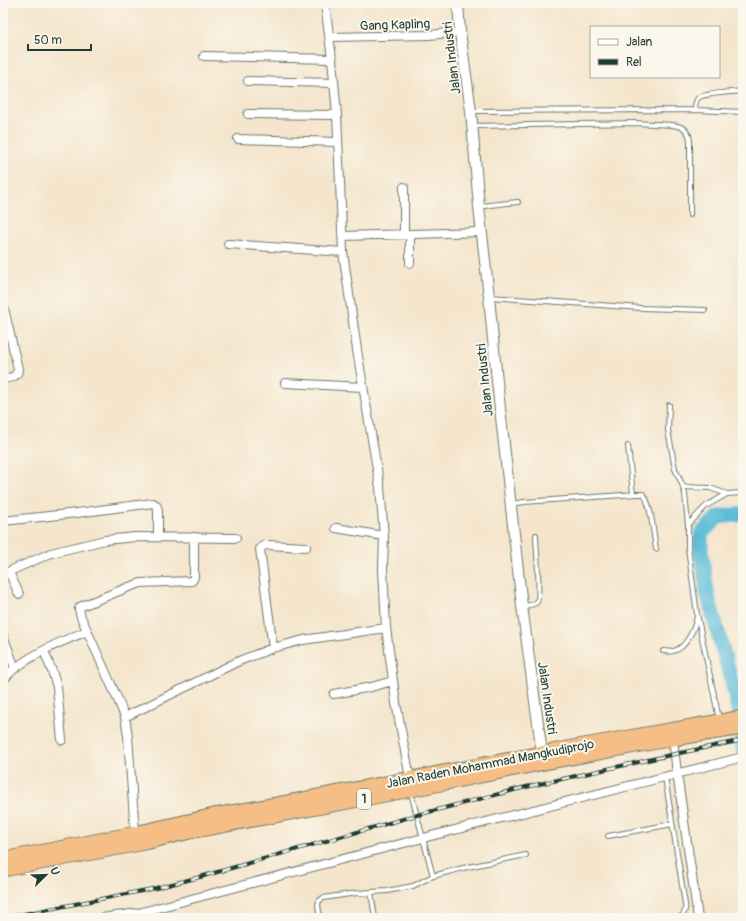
<svg xmlns="http://www.w3.org/2000/svg" width="746" height="921" font-family="Pangolin,sans-serif">
<style>
.lines{fill:none;stroke-linecap:round;stroke-linejoin:round}
.canal{stroke:#5abcd8;stroke-width:9}
.river{stroke:#5abcd8;stroke-width:15}
.service-casing{stroke:#6a7869;stroke-width:6}
.minor-casing{stroke:#6a7869;stroke-width:10}
.tertiary-casing{stroke:#6a7869;stroke-width:12}
.trunk-casing{stroke:#6a7869;stroke-width:15}
.service{stroke:#fff;stroke-width:4}
.minor{stroke:#fff;stroke-width:8}
.tertiary{stroke:#fff;stroke-width:10}
.trunk{stroke:#f5be86;stroke-width:13}
.rail-casing{stroke:#1f3d34;stroke-width:4}
.rail{stroke:#fbf7ec;stroke-width:2.5;stroke-dasharray:8;stroke-linecap:butt}
.labels{text-anchor:middle;stroke-width:4;stroke-linejoin:round;paint-order:stroke}
.shield{fill:#fbf7ec;stroke:#61756b;stroke-width:1}
.shield-label{font-size:12px;font-weight:bold;fill:#1f3d34}
.street-label{font-size:13px;fill:#1f3d34;stroke:#fbf7ec}
</style>
<rect width="100%" height="100%" fill="#fbf7ec"/>
<filter id="ink" filterUnits="userSpaceOnUse"><feTurbulence type="fractalNoise" baseFrequency=".025" numOctaves="2"/><feDisplacementMap in="SourceGraphic" scale="8" xChannelSelector="R" yChannelSelector="G"/><feConvolveMatrix kernelMatrix="1 2 1 2 8 2 1 2 1" color-interpolation-filters="sRGB"/></filter>
<filter id="wash" filterUnits="userSpaceOnUse"><feTurbulence type="fractalNoise" baseFrequency=".012" numOctaves="4" result="noise"/><feDisplacementMap in="SourceGraphic" scale="16" xChannelSelector="R" yChannelSelector="G"/><feGaussianBlur stdDeviation="0.9" result="paint"/><feColorMatrix in="noise" values="0 0 0 0 0 0 0 0 0 0 0 0 0 0 0 0 0 1.4 0 .05"/><feComposite in="paint" operator="in"/></filter>
<g filter="url(#wash)">
<rect width="100%" height="100%" fill="#f4e5cc"/>
<g class="lines">
<path class="canal" d="M736,697L743,695"/>
<path class="river" d="M743,514L718,517L701,534V550L708,597L736,697L743,749"/>
</g>
</g>
<g filter="url(#ink)">
<g class="lines">
<defs>
<path id="service" d="M695,110C695,106 695,102 698,98C703,93 734,92 743,91
M471,111L695,110L743,112
M472,126L635,123L673,125L681,127L685,129L689,135L690,141V215
M480,207L490,205L518,202
M490,297L641,308L705,310
M669,405L668,430L675,469L682,484L685,494L688,525V548L697,614L719,719
M628,446L633,494
M683,487L710,488L727,494L743,493
M512,504L524,502L637,494H643C651,501 654,538 656,549
M688,525L706,506L727,494
M522,606C527,605 533,606 537,602C541,596 536,545 536,535
M663,651C666,651 670,652 673,651C686,649 695,628 697,616
M665,777L685,904C686,910 685,914 679,918
M411,793L433,876L463,868L526,855
M608,836L672,824
M371,892L375,918
M320,918L318,905L319,901L323,898L357,893L387,891L413,886L433,876"/>
<path id="minor" d="M325,3L332,59L337,115L343,252L357,350L380,487L384,536L383,569L386,628L396,703L410,778
M330,37L429,35L460,32
M204,56L332,59
M248,81L334,83
M248,114L337,115
M238,139L338,142
M404,234V187
M410,234V263
M343,236L482,232
M228,244L343,252
M3,304L18,369C18,377 10,378 3,379
M285,383L363,387
M3,521L77,513L153,503L156,505L158,510V537
M336,528L384,536
M9,572L19,594
M3,574L51,553L105,540L135,537L236,538
M3,636L15,668
M273,648L260,549L263,546L267,545L306,547
M44,651L52,671L57,687L62,740
M3,680C8,675 12,670 17,667C38,651 63,641 87,631
M334,694L371,687L393,681
M125,717L239,661L273,648L303,640L386,628
M673,739L677,773L698,918
M135,833L128,736L125,717L118,700L81,617L79,609L80,607L84,605L129,587L141,583L192,581L194,577V537
M138,913L423,838L743,757
M102,918L138,913L139,917"/>
<path id="tertiary" d="M458,3L460,32L471,111L479,207L489,297L497,381L522,606L542,753"/>
<path id="trunk" d="M3,859L135,833L214,815L277,804L578,746L743,717
M3,870L145,843L190,832L411,790L545,763L673,739L743,728"/>
</defs>
<use href="#service" class="service-casing"/>
<use href="#minor" class="minor-casing"/>
<use href="#tertiary" class="tertiary-casing"/>
<use href="#trunk" class="trunk-casing"/>
<use href="#service" class="service"/>
<use href="#minor" class="minor"/>
<use href="#tertiary" class="tertiary"/>
<use href="#trunk" class="trunk"/>
<defs>
<path id="rail" d="M3,918L152,889L200,877L417,815L526,787L675,754L743,740"/>
</defs>
<use href="#rail" class="rail-casing"/>
<use href="#rail" class="rail"/>
</g>
</g>
<g class="labels">
<rect class="shield" x="357" y="789" width="14" height="20" rx="3"/>
<g class="shield-label">
<text x="364" y="803">1</text>
</g>
<g class="street-label">
<text transform="translate(395 24) rotate(-2)" y="5">Gang Kapling</text>
<text transform="translate(451 58) rotate(-97)" y="5">Jalan Industri</text>
<text transform="translate(484 380) rotate(-96)" y="5">Jalan Industri</text>
<text transform="translate(548 698) rotate(82)" y="5">Jalan Industri</text>
<text transform="translate(490 763) rotate(-11)" y="5">Jalan Raden Mohammad Mangkudiprojo</text>
</g>
</g>
<rect width="746" height="921" fill="none" stroke="#fbf7ec" stroke-width="16"/>
<rect x="590" y="26" width="130" height="52" fill="#fbf7ec" stroke="#a3ada2"/>
<rect x="598" y="39" width="20" height="6" fill="#ffffff" stroke="#a3ada2"/>
<text x="626" y="46" font-size="12" fill="#1f3d34">Jalan</text>
<rect x="598" y="59" width="20" height="6" fill="#1f3d34" stroke="#a3ada2"/>
<text x="626" y="66" font-size="12" fill="#1f3d34">Rel</text>
<g transform="translate(46 875) rotate(67)" stroke="#fbf7ec" stroke-width="3" paint-order="stroke">
<path d="M0-3L7 15L0 10L-7 15Z" fill="#1f3d34"/>
<text y="-6" font-size="11" font-weight="bold" text-anchor="middle" fill="#1f3d34">U</text>
</g>
<path d="M28 44v6h63v-6" fill="none" stroke="#1f3d34" stroke-width="2"/>
<text x="34" y="44" font-size="12" fill="#1f3d34" stroke="#fbf7ec" stroke-width="3" paint-order="stroke">50 m</text>
</svg>
